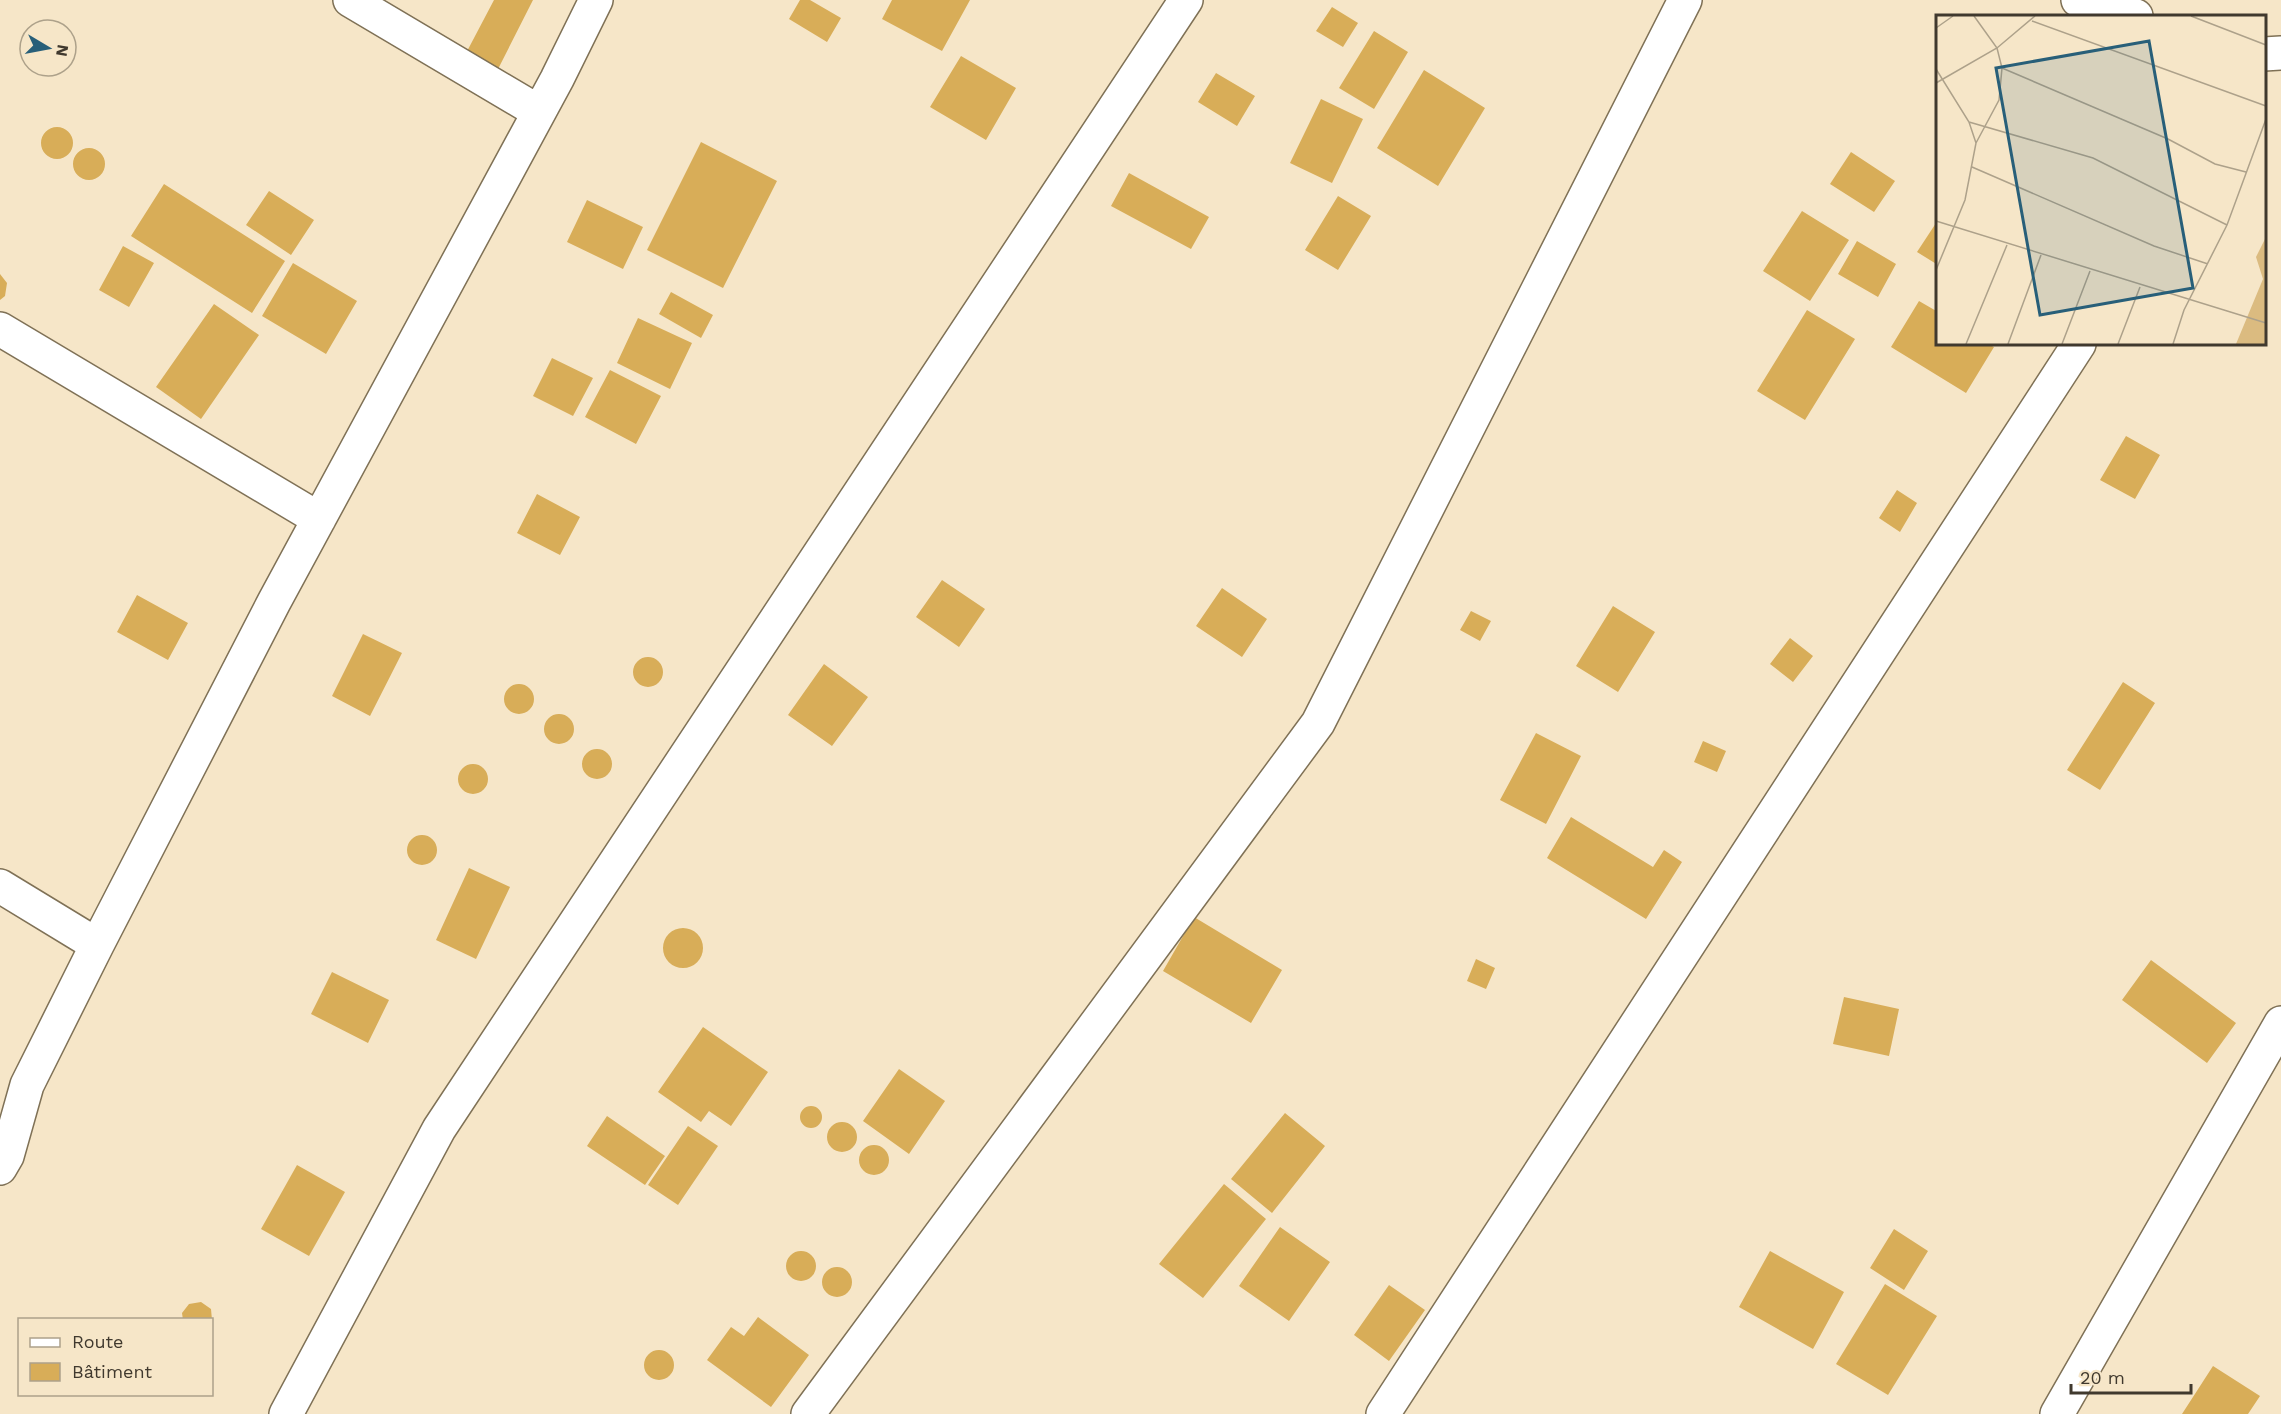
<svg xmlns="http://www.w3.org/2000/svg" width="2281" height="1414" font-family="'Work Sans',sans-serif">
<style>
.building{fill:#d8ad58}
.lines{fill:none;stroke-linecap:round;stroke-linejoin:round}
.minor-casing{stroke:#7f7156;stroke-width:36}
.minor{stroke:#fff;stroke-width:33}
.inset-road{fill:none;stroke:#ada18a;stroke-width:1.5}
.view{fill:#285f79;fill-opacity:0.15;stroke:#285f79;stroke-width:3}
.inset-edge{fill:none;stroke:#40392e;stroke-width:3}
</style>
<rect width="100%" height="100%" fill="#f6e6c8"/>
<path class="building" d="M494,0H533L496,73L464,57Z
M800,0H810L841,18L827,42L789,19Z
M892,0H970L942,51L882,19Z
M1332,7L1358,23L1343,47L1316,31Z
M1374,31L1408,52L1374,109L1339,88Z
M961,56L1016,88L986,140L930,107Z
M1424,70L1485,108L1438,186L1377,148Z
M1216,73L1255,96L1237,126L1198,102Z
M1321,99L1363,119L1332,183L1290,163Z
M41 143a16 16 0 1 1 32 0a16 16 0 1 1-32 0Z
M701,142L777,181L723,288L647,250Z
M73 164a16 16 0 1 1 32 0a16 16 0 1 1-32 0Z
M1851,152L1895,181L1874,212L1830,184Z
M1129,173L1209,217L1191,249L1111,206Z
M164,184L285,261L252,313L131,236Z
M269,191L314,220L291,255L246,225Z
M1338,196L1371,216L1338,270L1305,250Z
M587,200L643,227L623,269L567,242Z
M1802,211L1849,240L1810,301L1763,271Z
M1938,220V265L1917,252Z
M1857,241L1896,264L1878,297L1838,274Z
M123,246L154,263L129,307L99,290Z
M293,263L357,301L326,354L262,316Z
M0,274L7,283L5,296L0,300Z
M671,292L713,315L701,338L659,314Z
M1919,301L1938,312V344H1988L1994,347L1966,393L1891,347Z
M214,304L259,335L201,419L156,387Z
M1807,310L1855,339L1805,420L1757,391Z
M638,318L692,343L670,389L617,363Z
M552,358L593,378L573,416L533,396Z
M610,370L661,396L636,444L585,417Z
M2126,436L2160,455L2135,499L2100,480Z
M1897,490L1917,503L1900,532L1879,518Z
M537,494L580,517L560,555L517,533Z
M942,580L985,609L959,647L916,617Z
M1222,588L1267,619L1242,657L1196,626Z
M137,595L188,623L168,660L117,632Z
M1613,606L1655,632L1618,692L1576,666Z
M1471,611L1491,621L1480,641L1460,630Z
M363,634L402,653L370,716L332,696Z
M1790,638L1813,656L1793,682L1770,664Z
M633 672a15 15 0 1 1 30 0a15 15 0 1 1-30 0Z
M824,664L868,697L832,746L788,715Z
M2123,682L2155,703L2100,790L2067,770Z
M504 699a15 15 0 1 1 30 0a15 15 0 1 1-30 0Z
M544 729a15 15 0 1 1 30 0a15 15 0 1 1-30 0Z
M1536,733L1581,756L1546,824L1500,800Z
M1703,741L1726,751L1717,772L1694,762Z
M582 764a15 15 0 1 1 30 0a15 15 0 1 1-30 0Z
M458 779a15 15 0 1 1 30 0a15 15 0 1 1-30 0Z
M1571,817L1653,867L1664,850L1682,862L1646,919L1547,858Z
M407 850a15 15 0 1 1 30 0a15 15 0 1 1-30 0Z
M469,868L510,887L476,959L436,940Z
M1194,917L1282,970L1251,1023L1163,971Z
M663 948a20 20 0 1 1 40 0a20 20 0 1 1-40 0Z
M1476,959L1495,968L1486,989L1467,981Z
M2151,960L2236,1023L2207,1063L2122,1000Z
M332,972L389,1000L368,1043L311,1014Z
M1844,997L1899,1009L1889,1056L1833,1044Z
M703,1027L768,1072L731,1126L709,1111L701,1122L658,1092Z
M899,1069L945,1101L909,1154L863,1121Z
M800 1117a11 11 0 1 1 22 0a11 11 0 1 1-22 0Z
M1285,1113L1325,1146L1272,1213L1231,1179Z
M607,1116L665,1156L645,1185L587,1146Z
M827 1137a15 15 0 1 1 30 0a15 15 0 1 1-30 0Z
M688,1126L718,1146L678,1205L648,1185Z
M859 1160a15 15 0 1 1 30 0a15 15 0 1 1-30 0Z
M297,1165L345,1192L309,1256L261,1229Z
M1224,1184L1266,1219L1203,1298L1159,1264Z
M1280,1227L1330,1262L1289,1321L1239,1286Z
M1894,1229L1928,1251L1904,1290L1870,1268Z
M1770,1251L1844,1292L1813,1349L1739,1307Z
M786 1266a15 15 0 1 1 30 0a15 15 0 1 1-30 0Z
M822 1282a15 15 0 1 1 30 0a15 15 0 1 1-30 0Z
M1885,1284L1937,1316L1888,1395L1836,1364Z
M1389,1285L1425,1310L1389,1361L1354,1335Z
M201,1302L211,1309L212,1320H183L182,1313L189,1304Z
M758,1317L809,1355L771,1407L707,1360L731,1327L744,1336Z
M644 1365a15 15 0 1 1 30 0a15 15 0 1 1-30 0Z
M2213,1366L2260,1396L2248,1414H2182Z"/>
<g class="lines">
<defs>
<path id="minor" d="M350,0L539,112
M2078,0L2136,16
M2264,54L2281,53
M0,329L319,519
M0,886L97,945
M0,1168L7,1156L27,1085L97,945L274,602L557,79L596,0
M286,1414L439,1129L1186,0
M808,1414L1318,723L1685,0
M1383,1414L2079,344
M2057,1414L2281,1023"/>
</defs>
<use href="#minor" class="minor-casing"/>
<use href="#minor" class="minor"/>
</g>
<g transform="translate(1936 15)">
<rect width="330" height="330" fill="#f6e6c8"/>
<path d="M330,222V329H300L327,264L320,242Z" fill="#dbbb80"/>
<path class="inset-road" d="M38,1L61,33L66,53L63,85L40,128M255,1L330,30M96,6L330,91M0,13L17,1M66,53L232,124L279,149L310,157M0,54L33,107L40,128L29,185L0,255M0,68L61,33L99,1M33,107L157,143L291,210M36,152L218,231L272,249M0,206L330,308M30,329L71,230M72,329L105,240M126,329L154,256M182,329L204,272M237,329L248,295L291,210L330,104"/>
<path class="view" d="M213,26L257,273L104,300L60,53Z"/>
<rect width="330" height="330" class="inset-edge"/>
</g>
<rect x="18" y="1318" width="195" height="78" fill="#f6e6c8" stroke="#ada18a" stroke-width="1.5"/>
<rect x="30" y="1338" width="30" height="9" fill="#ffffff" stroke="#ada18a" stroke-width="1.5"/>
<text x="72" y="1348" font-size="18" fill="#40392e">Route</text>
<rect x="30" y="1363" width="30" height="18" fill="#d8ad58" stroke="#ada18a" stroke-width="1.5"/>
<text x="72" y="1378" font-size="18" fill="#40392e">Bâtiment</text>
<g transform="translate(48 48) rotate(100)"><circle r="28" fill="#f6e6c8" stroke="#ada18a" stroke-width="1.5"/>
<path d="M0-4.5L10 22L0 15L-10 22Z" fill="#285f79"/>
<text y="-9" font-size="16" font-weight="bold" text-anchor="middle" fill="#40392e">N</text>
</g>
<path d="M2071 1384v9h120v-9" fill="none" stroke="#40392e" stroke-width="3"/>
<text x="2080" y="1384" font-size="18" fill="#40392e" stroke="#f6e6c8" stroke-width="4.5" paint-order="stroke">20 m</text>
</svg>
